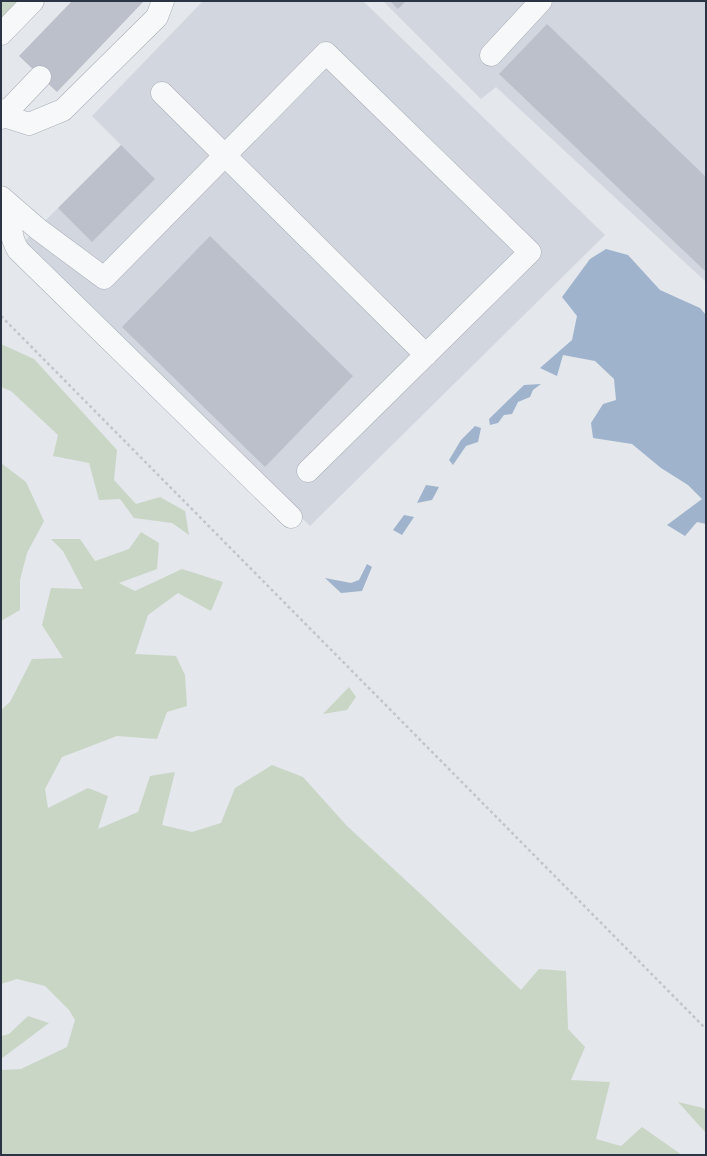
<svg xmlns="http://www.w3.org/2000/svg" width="707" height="1156" font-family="Inter,sans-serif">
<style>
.built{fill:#d2d6de}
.green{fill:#c9d6c5}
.water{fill:#9fb4cc}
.building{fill:#bbc0ca}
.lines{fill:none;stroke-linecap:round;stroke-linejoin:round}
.minor-casing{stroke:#a9aeb7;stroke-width:23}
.path{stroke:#c2c5cb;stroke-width:2.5;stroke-dasharray:3 3;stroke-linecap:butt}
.minor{stroke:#f7f8fa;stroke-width:22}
</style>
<rect width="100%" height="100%" fill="#e4e7ec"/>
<path class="built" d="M203,1H363L605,235L310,526L22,244L121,145L92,116Z
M383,1H706V282L496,87L481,99Z"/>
<path class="green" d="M1,1H22L1,23Z
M1,344L34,359L117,450L114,480L136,504L160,497L185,511L189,535L172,523L134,518L120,499L99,500L89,463L53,456L58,435L11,391L1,387Z
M1,463L26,482L44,521L27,553L20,580V610L1,621Z
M141,532L159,543L157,569L119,583L135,591L182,569L223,582L211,611L178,593L148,615L135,654L176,656L185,675L187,706L167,712L157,739L117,736L62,757L45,789L48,808L88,788L108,796L98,829L138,812L150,776L175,772L162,825L192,832L221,823L235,788L272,765L303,777L347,826L425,898L521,990L539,969L566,971L568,1029L585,1047L571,1080L610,1082L596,1139L621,1146L642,1127L682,1155H1V1070L21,1069L67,1047L75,1020L69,1010L45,986L17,979L1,984V710L10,702L32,659L63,658L42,625L51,588L83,589L63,551L51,539H80L95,561L129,549Z
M349,687L356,697L347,710L323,714Z
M28,1016L49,1023L1,1059V1036L9,1034Z
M678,1102L703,1108L706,1111V1133Z"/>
<path class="water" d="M606,249L628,255L660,290L700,308L706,315V524L697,522L685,536L667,525L702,499L688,485L661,468L632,444L593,438L591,423L603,404L616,400L614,379L595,361L563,355L557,376L540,368L572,340L577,316L562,297L590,259Z
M541,384L533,390L530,397L518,402L512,414L504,415L498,423L490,425L489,419L524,385Z
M475,426L481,428L478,442L466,446L453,465L449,460L461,440Z
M426,485L439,487L432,500L417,503Z
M404,515L414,517L402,535L393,530Z
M367,564L372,567L362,591L341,593L325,578L351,583L359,580Z"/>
<path class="building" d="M72,1H144L57,92L19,56Z
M390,1H406L398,9Z
M547,24L706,177V272L499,74Z
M121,145L155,179L92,242L58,208Z
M210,236L353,376L265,467L122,327Z"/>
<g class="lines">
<defs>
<path id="minor" d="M1,34L33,1
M491,55L541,1
M162,93L426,355
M1,110L4,116L29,124L63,110L157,17L163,1
M1,118L40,77
M1,197L38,229L104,278L326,53L530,252L308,471
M13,208C11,225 9,235 18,250L291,517"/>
</defs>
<use href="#minor" class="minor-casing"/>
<path class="path" d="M1,316L706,1029"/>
<use href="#minor" class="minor"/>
</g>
<rect width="707" height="1156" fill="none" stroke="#2b3445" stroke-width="4"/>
</svg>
